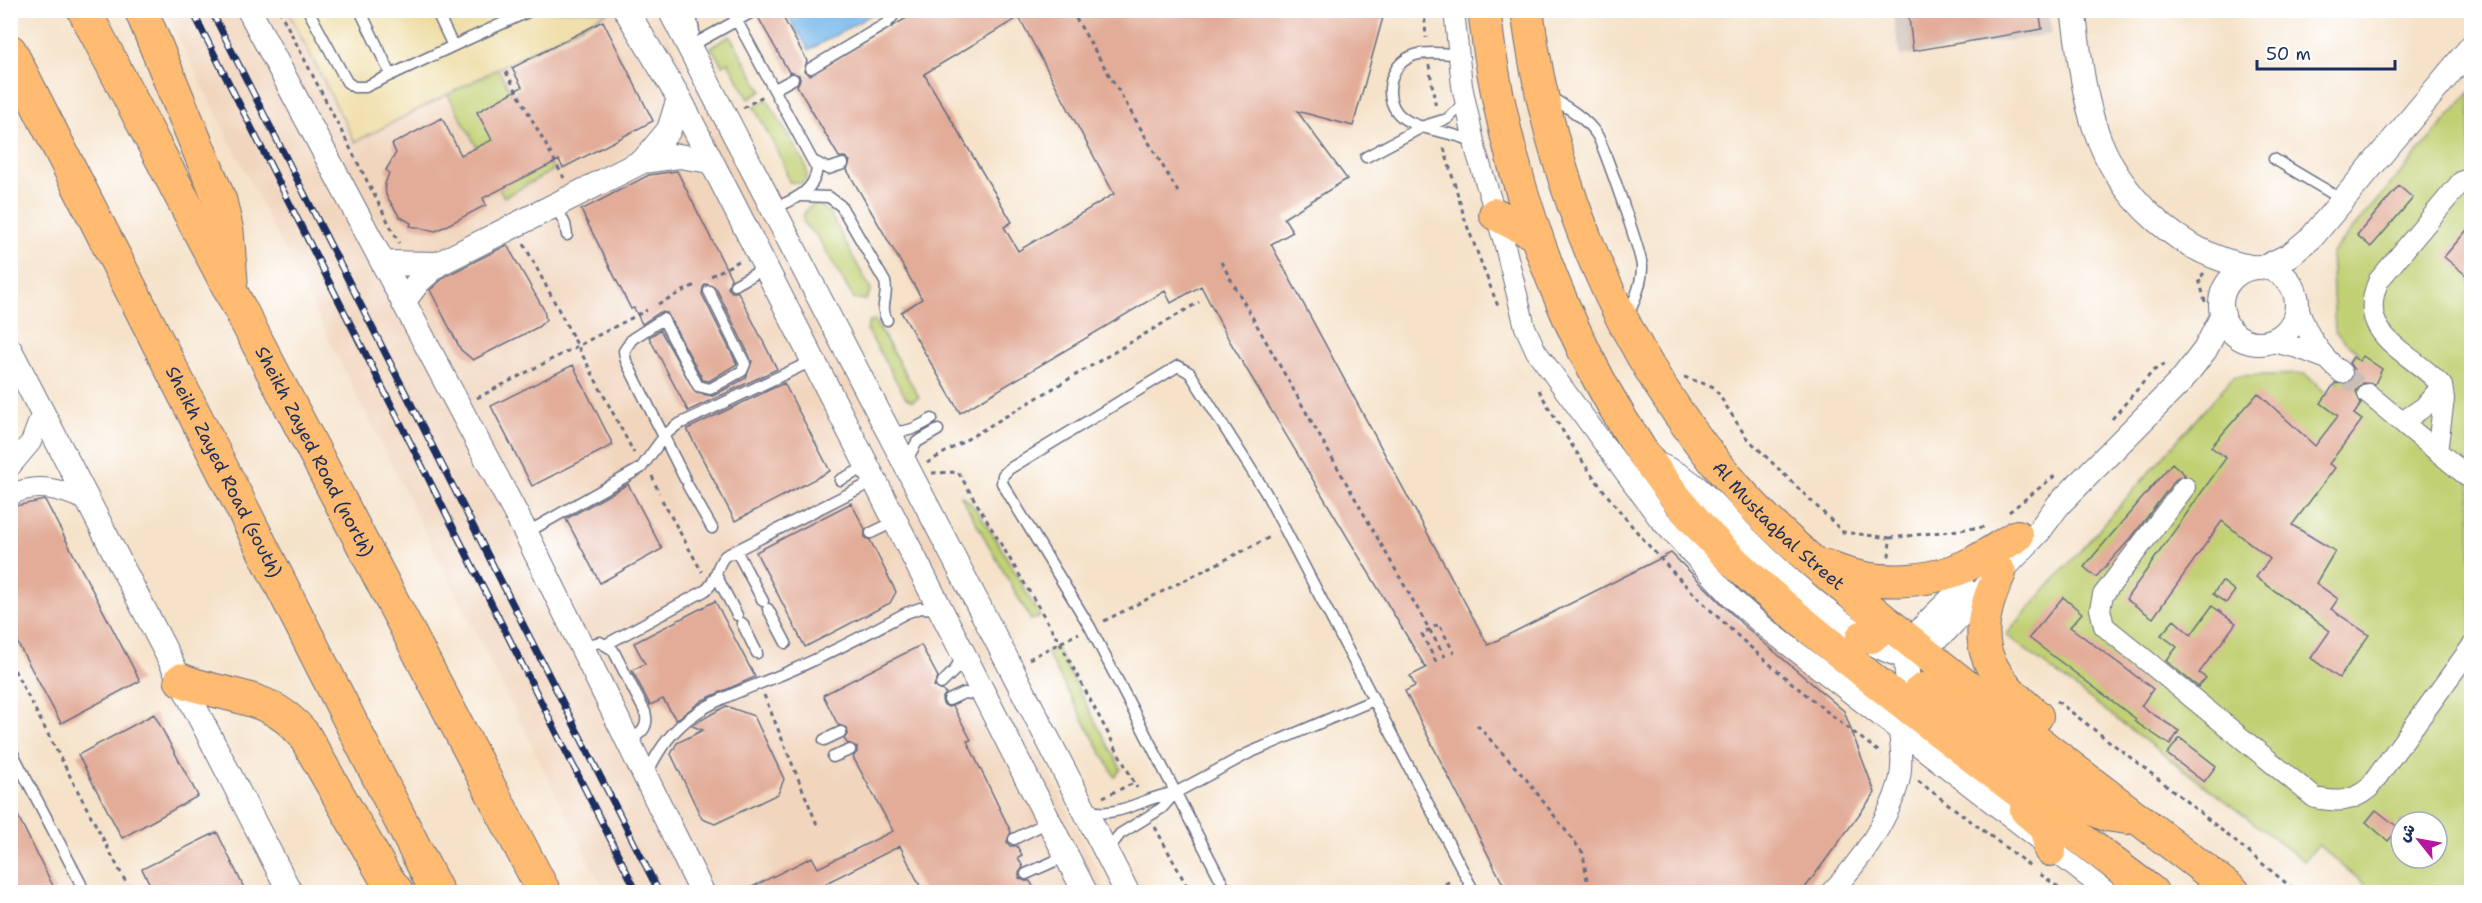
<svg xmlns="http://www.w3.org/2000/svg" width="2482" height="903" font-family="'Shantell Sans','Playpen Sans Arabic',sans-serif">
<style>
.built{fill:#f1d5bd}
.industrial{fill:#cec1ba}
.green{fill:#c1d073;stroke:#6e8068;stroke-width:1.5;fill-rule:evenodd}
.sand{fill:#eeda9e;stroke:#84847e;stroke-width:1.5}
.water{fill:#75b6ea;stroke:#4872a4;stroke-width:1.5}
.building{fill:#e2ac98;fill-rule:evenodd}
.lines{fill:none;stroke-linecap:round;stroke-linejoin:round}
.minor-tunnel{stroke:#c9beb4;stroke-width:20;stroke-dasharray:20 10;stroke-linecap:butt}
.service-casing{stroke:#676e83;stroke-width:13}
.minor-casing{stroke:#676e83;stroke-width:22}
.tertiary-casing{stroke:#676e83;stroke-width:26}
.primary-casing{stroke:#676e83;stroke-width:34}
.motorway-casing{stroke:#676e83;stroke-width:35}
.path{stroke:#676e83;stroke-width:3;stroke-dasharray:4.5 4.5;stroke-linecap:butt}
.service{stroke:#fff;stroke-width:10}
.minor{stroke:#fff;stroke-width:20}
.tertiary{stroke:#fff;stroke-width:24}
.primary{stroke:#febb71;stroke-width:32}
.motorway{stroke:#febb71;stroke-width:33}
.rail-casing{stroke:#1b2f5e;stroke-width:7}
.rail{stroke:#fff;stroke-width:4.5;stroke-dasharray:14;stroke-linecap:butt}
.labels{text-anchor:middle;stroke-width:5;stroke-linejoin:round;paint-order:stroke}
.street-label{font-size:18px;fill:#1b2f5e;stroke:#fff}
</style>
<rect width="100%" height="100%" fill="#fff"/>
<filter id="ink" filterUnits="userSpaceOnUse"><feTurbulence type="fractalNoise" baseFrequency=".0167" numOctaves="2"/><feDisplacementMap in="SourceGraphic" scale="12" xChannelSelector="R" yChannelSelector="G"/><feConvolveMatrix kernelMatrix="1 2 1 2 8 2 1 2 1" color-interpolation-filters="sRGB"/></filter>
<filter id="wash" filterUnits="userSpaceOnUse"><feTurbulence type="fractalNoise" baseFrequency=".008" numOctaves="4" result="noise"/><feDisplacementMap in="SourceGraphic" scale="24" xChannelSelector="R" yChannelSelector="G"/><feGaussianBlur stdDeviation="1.35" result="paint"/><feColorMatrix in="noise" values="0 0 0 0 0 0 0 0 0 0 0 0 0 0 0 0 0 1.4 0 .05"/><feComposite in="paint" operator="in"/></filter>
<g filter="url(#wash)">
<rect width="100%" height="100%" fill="#f5e2c9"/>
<path class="built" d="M165,11H655L827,326L1108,892H605Z"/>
<path class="industrial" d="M1892,11H2048L2052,34L1900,56Z"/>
<path class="green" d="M730,36L762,91L749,99L728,62L722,65L711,47Z
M498,69L554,170L504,197L448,94Z
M2470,92L2471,892H2374L2318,845L2304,861L2006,635L2234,376L2305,374L2328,395L2353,357L2359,353L2335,332L2331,254ZM2401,822H2437V858H2401Z
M767,99L806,166L807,176L802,183L789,182L783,162L754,107Z
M817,203L830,214L871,290L866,300L854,299L817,236L804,224C801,213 807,207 817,203Z
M874,320L878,326L919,397L912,401L906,398L867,330L869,323Z
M961,496C979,501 1027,595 1040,617L1031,620Z
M1056,648L1121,769L1115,777L1046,652Z"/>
<path class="sand" d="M288,11H610L355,142Z"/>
<path class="water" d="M785,11H878L809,50Z"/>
<g id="blocks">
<path class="building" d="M761,10H779L807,61L804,71L810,75L920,10H1385L1353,126L1297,111L1347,179L1284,218L1293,232L1271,244L1488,645L1671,553L1742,624L1844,711L1875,793L1802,892H1507L1405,691L1415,686L1410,676L1426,668L1229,340L1201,286L1171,303L1165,291L960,413L901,312L922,299L847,170L850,161L845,157H839L797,86L800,80L799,75L789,72L758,17ZM1019,17L1114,194L1018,251L1004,227L1012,222L924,74Z
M1908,10H2039L2042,29L1913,51Z
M603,21L653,121L563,168L559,160L483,198L486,205L436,231L410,226L411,223L399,216L386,195L385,184L389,173L386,170L396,153L392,144L442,118L461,155L492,140L477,112L522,87L512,68Z
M677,171L731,278L728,288L732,292H738L777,369L688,411L649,337L660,330L696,393L713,396L746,378L752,361L716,288L706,284L703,287L702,294L737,364L709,381L703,380L667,313L660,312L642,324L634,308L631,309L581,210L649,175Z
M2399,186L2413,198L2371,247L2357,235Z
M2472,224V280L2444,257Z
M507,245L544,310L546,320L538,327L473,360L461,350L430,290L446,276Z
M2363,356L2382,369L2375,384L2363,383L2356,391L2361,404L2354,414L2362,420L2329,464L2335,468L2292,525L2335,551L2316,583L2338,599L2331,609L2369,635L2339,678L2311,658L2330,631L2256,577L2270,559L2222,521L2153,618L2126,599L2226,458L2211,447L2258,393L2315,446L2338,416L2321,403L2335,383L2345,384L2351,380L2354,370L2349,363L2353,357L2359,361Z
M573,365L613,445L532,486L491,406Z
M784,383L830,471L735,521L687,429Z
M2172,463L2185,475L2175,480L2132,537L2096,577L2084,567Z
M628,484L662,549L600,583L566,519Z
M45,500L140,681L61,723L10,629V507Z
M851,503L865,529V537L870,540L896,592L890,603L805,647L756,552Z
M2222,581L2235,591L2226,603L2213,594Z
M2063,597L2082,613L2070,627L2153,689L2141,706L2179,731L2170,745L2134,721L2136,719L2029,638Z
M715,601L755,677L703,700L676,720L663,699L650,705L632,670L645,664L634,643Z
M2212,606L2236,623L2199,673L2206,678L2198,687L2166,661L2177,647L2161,635L2174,620L2191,635Z
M921,645L938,677L934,686L946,693L942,699L943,704L948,707L953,706L971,740L967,741L1011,832L1007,842L1010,846H1017L1022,855L1018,858L1023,867L1019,873V878L1025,881H1030L1036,892H923L900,846L826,883L831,892H742L812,857L818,868L893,831L853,757L857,752V747L847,743L844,739L848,733L847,728L838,725L823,695Z
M726,706L754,716L784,779L778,794L715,824L702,819L671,754L677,743L703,730L692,726L694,724Z
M154,714L198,796L122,838L78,755Z
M2180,738L2216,766L2204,782L2167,754Z
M10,800L56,892H10Z
M2376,810L2399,828L2388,841L2366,822Z
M217,832L246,892H154L142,869Z"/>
</g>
</g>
<g filter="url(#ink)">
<use href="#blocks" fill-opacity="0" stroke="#676e83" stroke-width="1.5"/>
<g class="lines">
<path class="minor-tunnel" d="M2342,373L2368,394"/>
<defs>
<path id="service" d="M308,10L347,82L354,87H365L453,46
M360,10L391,75
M436,10L453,46L532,10
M731,10L817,169C814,193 792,200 773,209
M685,39L694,32L690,10
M689,47L754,11
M1457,54C1444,54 1428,51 1415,55C1388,63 1381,102 1403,118C1421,131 1452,131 1474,142
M811,68L887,23L893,16L894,10
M775,89L793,79
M1550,97C1567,107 1586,118 1597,135C1604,147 1642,255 1642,267C1642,284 1634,301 1628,316
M1366,157L1424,126L1447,119L1465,103
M2274,159L2343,200
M815,162L828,169L843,164
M801,196L829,197L841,206L885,282C889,296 879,306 887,320
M555,205L565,224L567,235
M735,285L765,268
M888,430C905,435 918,427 932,419
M906,461L917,442L938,430
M685,479L626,361L624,351L632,339L663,319L698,386L710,389L742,371L745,364L709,291
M840,480L866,467
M688,486L712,528
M526,533L641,468L665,435L677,425L812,361
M871,533L894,522
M736,550L763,601
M717,577L737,615
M768,609L786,643
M742,623L757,653
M607,644L706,590C718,580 715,566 725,556L874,481
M583,646L600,642L613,650L645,712C650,728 640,734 628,742
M941,684L955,670L963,654
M949,700L964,693L983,695
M824,740L841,732
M10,748L81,884
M833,757L850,750
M647,775C676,705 729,698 790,671C830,654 868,633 906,613L920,608L939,609
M1087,810C1119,820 1144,796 1175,793
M1014,839L1048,822
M1107,851L1120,834L1162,808L1175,793L1249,753L1374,700
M1026,874L1066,856
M1227,892L1090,627L1002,483L1003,475L1009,469L1178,366L1190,373L1266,493L1474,892"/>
<path id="minor" d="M1454,10L1462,86L1476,151L1504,242L1525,327L1536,351L1659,519L1734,600L1762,625L2107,892
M2297,302C2305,332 2318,353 2342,373
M2268,341L2298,348L2324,358
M2368,394L2472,480
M2402,422L2424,407L2442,386
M2437,452L2444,399L2442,386C2412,351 2353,337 2379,280L2461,182L2472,176
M10,467L31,442L43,410
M2185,487L2103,595L2100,609L2104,626L2315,798C2337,802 2351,803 2369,788L2472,646
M10,495C38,482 61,489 87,501
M1831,892C1859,863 1888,822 1899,782C1903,766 1901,749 1899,732"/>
<path id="tertiary" d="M249,10L526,533L702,892
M626,10L679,98L1085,892
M670,10L1127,892
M2073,10C2079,49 2082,90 2095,128C2118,198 2179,254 2251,267
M643,161L669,130L679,98
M383,263L438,264
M2265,267L2290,255L2312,237L2472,46
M2221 305a38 38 0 1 1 76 0a38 38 0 1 1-76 0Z
M403,302L419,281L438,264L643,161L679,156L710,161
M10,350L290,892
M1649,461C1667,468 1683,476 1697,488C1713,502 1726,519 1741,534C1770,563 1874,663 1914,656L1945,631L2039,531L2059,504L2181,381L2205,350L2223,315
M1921,711C1885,650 1922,629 1963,588"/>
<g id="primary">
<path d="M1484,10C1505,191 1582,399 1707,534C1752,583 1803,622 1854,664C1951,743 2053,817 2152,892"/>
<path id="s1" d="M1527,10C1550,185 1620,356 1737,488C1785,543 1843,587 1900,633C2009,722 2123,806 2234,892"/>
<path d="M1495,214L1536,235"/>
<path d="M1826,566C1871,587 1930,585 1974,562C1989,554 2003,544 2017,536"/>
<path d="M2000,573C1968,640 1983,671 2037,716"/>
<path d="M1862,637H1871L1878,631L1879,622L1874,612"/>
<path d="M1917,705L1918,693L1923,689H1931L2086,806L2106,815L2127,818"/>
<path d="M2026,810L2047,828L2050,850"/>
</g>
<g id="motorway">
<path id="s2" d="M84,10L544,892"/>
<path d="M141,10L220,201L227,231L231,281"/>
<path id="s3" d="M10,51L437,892"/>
<path d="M181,680C228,699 269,692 304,735L384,875L397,892"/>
</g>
</defs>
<use href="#service" class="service-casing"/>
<use href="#minor" class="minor-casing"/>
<use href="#tertiary" class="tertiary-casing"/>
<use href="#primary" class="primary-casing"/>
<use href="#motorway" class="motorway-casing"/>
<path class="path" d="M279,10L399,243
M1071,10L1178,192
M1424,10L1426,38
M1429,65L1436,109
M506,72L564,178
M743,108L763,96
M1444,148L1466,223L1499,309
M524,244L634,453
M1221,262L1445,657
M2204,273L2199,279L2206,305
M711,276L739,261
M658,304L697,284
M1684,377L1714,387L1746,437L1843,532L1890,538L1889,557
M1539,390C1619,539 1749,654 1882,754
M477,398L647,310
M2112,419L2153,371L2168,362
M927,463L1199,302
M932,473L958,472L1060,643L1137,788
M652,476L659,493
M662,500L702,572
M2009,512L2057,474
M1890,538L1984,527
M1104,621L1272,536
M1029,659L1079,633
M10,662L131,892
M1436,662L1422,634L1439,624L1454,653
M764,695L818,827
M2057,701L2170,788L2297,892
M1477,725L1526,779L1583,853L1587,880L1585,892
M1918,781L2030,866
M1103,797L1134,783
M1155,827L1190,892
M2040,874L2065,892
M1429,892L1451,881"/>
<use href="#service" class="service"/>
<use href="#minor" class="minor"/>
<use href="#tertiary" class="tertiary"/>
<use href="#primary" class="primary"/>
<use href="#motorway" class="motorway"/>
<defs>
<path id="rail" d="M192,10L637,892
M211,10L659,892"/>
</defs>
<use href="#rail" class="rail-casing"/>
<use href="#rail" class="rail"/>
</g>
</g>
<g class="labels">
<g class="street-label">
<text dy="6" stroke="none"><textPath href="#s2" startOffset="498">Sheikh Zayed Road (north)</textPath></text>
<text dy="6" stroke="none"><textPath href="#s3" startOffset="472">Sheikh Zayed Road (south)</textPath></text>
<text dy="6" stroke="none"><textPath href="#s1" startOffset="586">Al Mustaqbal Street</textPath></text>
</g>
</g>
<rect width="2482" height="903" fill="none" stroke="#fff" stroke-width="36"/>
<g transform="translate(2419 840) rotate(301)"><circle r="28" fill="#ffffff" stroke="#a4acbf" stroke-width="1.5"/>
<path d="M0-4.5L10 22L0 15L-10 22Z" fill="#b5179e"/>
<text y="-9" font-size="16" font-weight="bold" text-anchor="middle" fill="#1b2f5e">ش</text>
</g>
<path d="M2257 60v9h138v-9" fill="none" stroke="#1b2f5e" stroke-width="3"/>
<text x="2266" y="60" font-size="18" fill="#1b2f5e" stroke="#ffffff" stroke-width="4.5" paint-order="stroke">50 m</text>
</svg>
